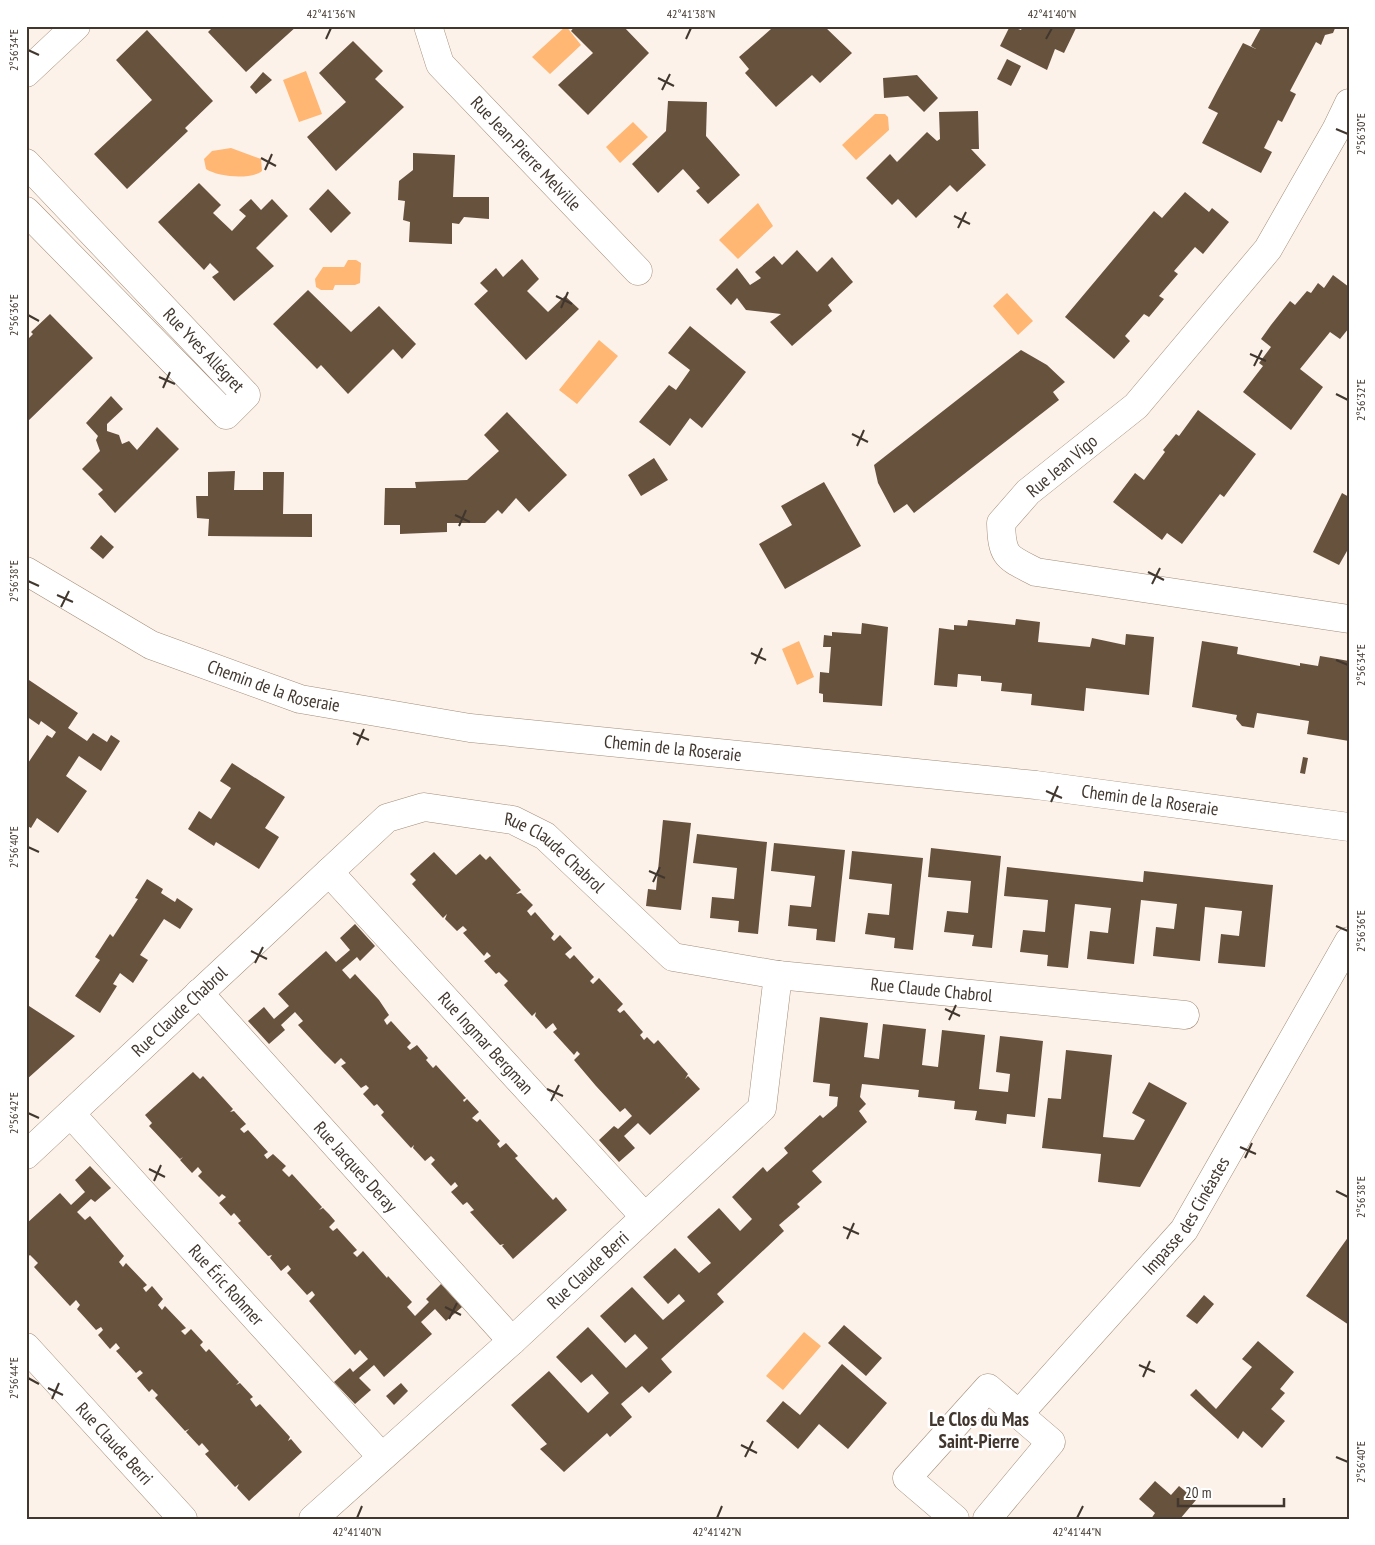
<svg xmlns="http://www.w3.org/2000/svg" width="1375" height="1545" font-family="'PT Sans Narrow',sans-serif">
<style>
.water{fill:#ffb773}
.building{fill:#67523e}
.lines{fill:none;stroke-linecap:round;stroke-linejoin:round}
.street-casing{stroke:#a48d78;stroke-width:29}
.secondary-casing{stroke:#a48d78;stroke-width:29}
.street{stroke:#fff;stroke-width:28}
.secondary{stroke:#fff;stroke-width:28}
.ticks{fill:none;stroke:#41372e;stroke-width:2}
.labels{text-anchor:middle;stroke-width:5;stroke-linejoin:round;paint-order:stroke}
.street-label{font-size:18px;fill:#41372e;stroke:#fff}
.neighbourhood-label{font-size:19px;font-weight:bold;fill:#41372e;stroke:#fff}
.neatline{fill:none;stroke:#41372e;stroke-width:2}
.ticks-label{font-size:12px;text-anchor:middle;fill:#41372e}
</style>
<rect width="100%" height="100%" fill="#fcf2e9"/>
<path class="water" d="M566,26L581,45L550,74L532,57Z
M306,71L322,114L299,122L283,80Z
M875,114H885L888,117L889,130L856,160L842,145Z
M633,122L648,137L620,163L606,147Z
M231,148L261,159L262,171C251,180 218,177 206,169L204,159L212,151Z
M758,203L773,226L738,259L719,240Z
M348,260H356L361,263L360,283L355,285H335L333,290H321L316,287L315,279L323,267H344Z
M1007,293L1033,321L1018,335L993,306Z
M599,340L618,356L577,404L559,390Z
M799,641L814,677L797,685L782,649Z
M804,1332L821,1346L783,1390L766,1376Z"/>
<path class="building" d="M214,26H297L246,72L208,32Z
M575,26H623L649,53L588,115L558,85L593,53L571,31Z
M768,26H812L814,29L818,26H824L852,53L820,83L812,75L776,107L745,73L749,69L739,57L771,29Z
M1010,26L1021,30L1023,26H1077L1064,53L1055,49L1047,70L1000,46Z
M1262,26H1336L1333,33L1325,35L1321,45L1316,42L1290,91L1296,94L1282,122L1278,120L1264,148L1272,152L1261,173L1202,143L1218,113L1208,108L1218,89L1243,43L1256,49L1251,46Z
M147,30L213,101L185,128L188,131L127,189L94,154L152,100L116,60Z
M353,41L383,71L375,79L404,107L336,171L307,137L346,102L319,73Z
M1007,59L1021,66L1011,86L997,79Z
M263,72L272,80L256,94L250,87Z
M917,75L938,98L924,112L908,96L884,98L883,78Z
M668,101L707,102L706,136L740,175L708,204L696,191L700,188L683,169L658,193L632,164L666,131Z
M978,111L979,149H971L986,165L957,192L950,185L916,218L898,199L892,205L866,178L890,154L897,162L927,132L937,141L940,139L939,112Z
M413,153L455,155L453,197H489V219L464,217L459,224L452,223V244L409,242L410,222L403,220L405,201L398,200L399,181L413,170Z
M199,183L221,205L213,213L232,231L246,216L239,210L251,199L261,210L272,199L288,216L256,248L274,266L234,301L212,277L219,272L210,263L204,270L158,222Z
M328,189L351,213L331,233L309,209Z
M1185,192L1209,212L1212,208L1229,222L1203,254L1195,247L1174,271L1178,274L1159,296L1164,299L1149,317L1144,314L1125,336L1130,341L1114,359L1065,317L1154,211L1162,218Z
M797,250L817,272L832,257L853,282L828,305L832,311L792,346L770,322L781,314L746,310L737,298L731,305L716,289L737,268L750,285L761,278L755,272L774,256L782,265Z
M522,259L539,279L527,291L548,312L565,296L579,309L526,360L474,304L488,291L480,283L496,268L503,277Z
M1333,275L1349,287V328L1340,339L1330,332L1300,369L1323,387L1291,430L1243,392L1263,366L1259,363L1271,347L1261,339L1271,325L1290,301L1295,305L1307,291L1311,293L1318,283L1324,288Z
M308,290L351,332L379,306L416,344L402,359L393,349L348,394L321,365L317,369L273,324Z
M50,314L93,358L26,423V341L33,334L31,332Z
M690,326L746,372L702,428L690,418L670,446L639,422L669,385L676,390L690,370L668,353Z
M1021,350L1047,365L1065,382L1053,392L1059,400L914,513L907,504L894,513L878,483L874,465Z
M111,396L123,409L107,424V431L119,435L122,444L129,441L137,450L157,427L179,449L115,513L98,494L103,490L82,469L100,451L96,440L98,436L86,423Z
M1198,410L1256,454L1224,497L1220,494L1182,544L1167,533L1162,540L1113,502L1135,473L1144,480L1165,452L1163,450L1176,434L1179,436Z
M507,412L567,475L529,512L516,498L502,514L498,510L485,523H447V532L400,534V525H384L385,488H416L415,482L467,480L499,451L484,435Z
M654,458L668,480L641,496L628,475Z
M235,471L234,490H263V472H284L283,514H312V537L208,536L209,519L197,518L196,496H208V472Z
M824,482L861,546L785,589L759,544L792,525L781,506Z
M1342,493L1349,497V552L1347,551L1339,565L1313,552Z
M101,535L114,547L103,559L90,548Z
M1016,619L1040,622L1038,642L1090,647L1092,638L1125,645L1126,634L1154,637L1149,695L1086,688L1084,711L1031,705L1032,694L1001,691L1002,683L981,681V676L958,674L957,687L934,685L939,628L954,630V625L967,626L968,620L1015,625Z
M862,623L888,627L882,706L823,702V694L819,693L820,672L829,673L831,647H823L824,635L832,636V632L861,634Z
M1202,641L1238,647L1237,654L1300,666V663L1318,666L1320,656L1349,661V741L1307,734L1309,721L1257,713L1254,728L1242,726L1236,719L1237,715L1192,707Z
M26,678L78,713L68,728L87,741L93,733L107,742L111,735L120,741L101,771L79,756L66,776L87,791L58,833L37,818L31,828L26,825V766L47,735L52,738L56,732L41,721L39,725L26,716Z
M1303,757L1308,758L1305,774L1300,773Z
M232,763L285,797L265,828L279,837L259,869L216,842L214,846L188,829L199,811L211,819L231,788L220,781Z
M663,820L691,823L681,910L646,906L648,889L656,890Z
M697,834L767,842L758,934L738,932L739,921L710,918L712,897L734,899L737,868L693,863Z
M774,843L845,850L835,942L816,940L817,929L788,926L790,905L811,907L815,876L771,871Z
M931,848L1001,856L992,948L972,946L974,935L944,932L947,911L968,913L971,881L928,877Z
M852,851L923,858L913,950L894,948L895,938L865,934L868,913L889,915L892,884L849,879Z
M434,852L456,875L480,854L486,860L490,856L521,890L516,894L521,893L533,905L527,911L531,916L535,912L554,934L551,938L554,941L560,935L572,948L565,954L570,959L574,955L594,977L590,981L593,984L599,978L623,1004L617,1010L620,1013L624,1010L643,1032L640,1035L644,1040L647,1037L654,1044L658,1040L688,1074L685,1079L688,1076L700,1089L650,1135L638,1123L624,1136L635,1148L619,1162L599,1140L614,1126L618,1129L632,1116L625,1108L620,1112L596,1086L574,1060L580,1054L577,1051L574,1055L553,1032L557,1029L553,1023L546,1029L535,1016L536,1012L532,1016L504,985L508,981L499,972L496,974L484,961L491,956L487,952L484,956L463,933L467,930L463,926L457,931L445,919L447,914L443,918L412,884L416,880L410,874Z
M1007,867L1143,882L1144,871L1273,885L1265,967L1218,963L1221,934L1239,936L1242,911L1205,907L1200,961L1153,956L1156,927L1174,929L1177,904L1141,900L1134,964L1087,959L1090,931L1108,933L1111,908L1075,904L1068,968L1047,966L1048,955L1020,952L1023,930L1045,932L1048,900L1004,896Z
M147,879L163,889L161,893L175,902L177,898L193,909L180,929L164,919L140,955L148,960L133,983L120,973L113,984L117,986L100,1013L75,996L100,960L95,957L110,934L113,937L138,899L135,898Z
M355,924L375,946L360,961L357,957L342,970L350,979L355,974L379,1000L389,1015L384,1020L387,1025L391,1021L411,1043L407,1047L410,1050L417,1045L428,1058L426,1060L433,1068L436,1065L466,1098L463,1100L464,1102L467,1099L479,1112L472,1118L477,1122L480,1119L500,1141L497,1144L500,1148L506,1143L518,1156L515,1158L553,1200L556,1197L567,1210L513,1259L502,1246L504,1244L500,1245L470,1212L474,1210L467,1202L463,1205L451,1192L458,1186L455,1182L451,1186L431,1164L435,1160L431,1156L425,1161L413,1148L414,1145L411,1148L381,1115L384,1112L377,1104L374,1106L363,1094L369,1088L366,1085L361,1088L341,1066L346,1063L341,1058L335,1064L323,1052L298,1025L303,1021L295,1012L281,1025L285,1030L269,1044L248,1021L264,1007L274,1019L289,1006L278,994L326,951L336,962L350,950L340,938Z
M26,1004L75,1036L26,1080Z
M820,1017L868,1023L864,1057L879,1059L883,1024L926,1029L922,1065L938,1067L942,1030L985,1035L979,1089L1008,1092L1010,1074L996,1072L1000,1036L1043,1041L1035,1117L1007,1114L1006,1124L975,1120L977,1111L954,1109L955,1101L918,1097L919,1090L862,1084L860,1097L866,1104L859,1111L867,1122L812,1171L822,1182L797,1204L800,1207L779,1225L784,1231L717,1294L724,1302L661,1359L672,1372L649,1393L642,1386L621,1404L632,1417L610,1437L607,1433L564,1472L540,1449L547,1444L511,1405L549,1371L588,1413L609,1393L592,1374L581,1383L556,1357L588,1327L626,1368L648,1348L635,1334L625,1343L600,1316L632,1287L663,1320L685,1301L679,1294L668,1304L643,1277L675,1248L699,1273L711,1263L687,1237L719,1208L740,1231L752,1219L732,1197L763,1167L767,1172L788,1153L784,1148L820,1115L823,1118L837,1106L838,1097L829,1096L830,1084L813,1082Z
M1066,1050L1112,1055L1103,1137L1134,1140L1145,1120L1132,1113L1149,1082L1187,1103L1140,1187L1098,1182L1101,1154L1042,1148L1048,1098L1061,1099Z
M193,1072L200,1079L203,1076L233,1109L230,1112L234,1111L246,1124L240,1129L244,1133L248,1130L268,1152L264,1155L267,1159L273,1154L286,1166L282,1170L289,1177L292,1174L322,1207L319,1210L323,1208L329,1214L335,1221L329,1227L333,1231L337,1228L357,1250L353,1253L357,1257L363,1251L387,1278L388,1276L412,1302L407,1307L415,1316L429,1302L426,1299L441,1284L462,1307L446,1321L435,1309L421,1322L432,1334L384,1377L374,1365L359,1378L371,1390L355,1404L334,1382L350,1368L353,1372L368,1359L360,1350L355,1355L309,1301L315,1295L312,1291L307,1295L287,1273L291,1269L288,1265L281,1271L270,1258L272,1255L268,1256L238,1223L241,1221L234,1213L231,1216L219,1203L226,1197L222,1194L219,1197L198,1176L202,1172L198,1167L192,1173L180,1160L183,1157L180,1159L149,1126L152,1123L145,1115Z
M90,1166L111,1188L95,1202L91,1199L77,1212L85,1220L90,1216L124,1256L119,1262L123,1267L126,1263L147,1285L143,1288L146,1292L152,1286L163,1299L158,1305L162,1310L165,1306L186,1328L181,1331L185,1335L191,1329L203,1342L200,1345L206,1352L209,1349L239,1382L236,1385L240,1383L253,1397L250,1399L256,1407L260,1404L290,1437L288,1441L291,1439L302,1452L249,1501L237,1488L239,1484L235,1487L205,1454L209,1451L202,1443L199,1446L186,1432L189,1429L185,1431L155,1398L158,1395L152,1389L149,1392L137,1378L143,1373L140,1370L136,1373L116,1351L120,1348L116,1343L110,1349L98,1335L103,1330L101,1327L96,1330L77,1309L80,1305L76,1300L70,1306L34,1267L38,1263L30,1255L26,1258V1224L60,1193L71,1205L85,1192L75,1180Z
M1349,1236V1325L1306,1296Z
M1204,1295L1214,1304L1197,1324L1186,1316Z
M844,1325L882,1358L866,1376L828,1343Z
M1258,1341L1294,1372L1280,1389L1285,1393L1271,1409L1285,1421L1262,1448L1243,1431L1238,1439L1190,1395L1196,1389L1216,1409L1252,1367L1242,1359Z
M842,1364L887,1403L848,1449L819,1424L798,1449L766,1421L783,1401L800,1415Z
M401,1383L408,1391L394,1405L386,1396Z
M1155,1481L1171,1495L1179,1486L1196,1500L1180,1519H1151L1155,1513L1139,1499Z"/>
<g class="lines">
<defs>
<g id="street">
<path id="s1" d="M428,26L440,64L638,271"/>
<path d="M26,73L76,26"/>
<path d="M1349,103L1336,130L1268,249L1136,406L1028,492L1001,523C1002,558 1007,557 1036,572L1349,619"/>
<path id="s2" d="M26,163L246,395L226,415L26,211"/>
<path id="s3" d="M329,872L644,1216"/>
<path id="s4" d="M199,993L512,1341"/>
<path id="s5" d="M71,1114L381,1456"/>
<path id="s6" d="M26,1155L387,818L424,807L513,820L545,836L673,957L778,975L1185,1015"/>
<path id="s7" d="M26,1347L183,1519"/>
<path id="s8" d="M1019,1414L1184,1230L1349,941"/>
<path id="s9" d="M313,1519L512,1341L762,1108L778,975"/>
<path d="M955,1519L907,1478L988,1388L1051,1442L987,1519"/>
</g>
<g id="secondary">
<path id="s10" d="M26,571L151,645L300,699L470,728L1036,785L1349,827"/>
</g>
</defs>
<use href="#street" class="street-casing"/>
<use href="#secondary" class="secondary-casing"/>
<use href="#street" class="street"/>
<use href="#secondary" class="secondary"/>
</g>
<path class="ticks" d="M326,39L331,28M686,39L691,28M1046,39L1052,28M28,50L39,55M658,78L674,86M662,90L670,74M1336,129L1348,134M261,158L276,166M265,170L272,154M954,216L970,224M958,228L966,212M556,296L572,304M561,308L568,292M28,315L39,321M1250,354L1266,361M1254,366L1262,350M159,377L175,384M163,388L170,372M1336,394L1348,400M852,434L868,442M857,446L864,430M455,515L470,522M459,526L466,510M1148,572L1164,580M28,581L39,586M1152,584L1160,568M57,595L73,602M61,607L69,591M751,653L766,660M1336,660L1348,665M755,664L762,648M353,733L369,740M357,745L364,729M1046,791L1062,798M1051,802L1058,786M28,847L39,852M649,871L665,878M653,882L660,867M1336,926L1348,931M251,951L267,959M255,963L263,947M945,1009L960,1016M949,1020L956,1005M547,1089L563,1096M551,1101L559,1085M28,1113L39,1118M1240,1147L1256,1154M1245,1158L1252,1143M149,1169L165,1177M154,1181L161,1165M1336,1191L1348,1197M843,1227L859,1234M847,1239L854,1223M445,1307L461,1315M449,1319L457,1303M1139,1365L1155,1372M1143,1377L1150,1361M28,1378L39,1384M48,1388L63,1395M52,1399L59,1383M741,1445L757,1453M745,1457L753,1441M1336,1457L1348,1462M357,1518L362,1506M717,1518L722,1506M1077,1518L1083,1506"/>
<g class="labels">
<g class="street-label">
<text dy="6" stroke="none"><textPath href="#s1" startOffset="164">Rue Jean-Pierre Melville</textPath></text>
<text dy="6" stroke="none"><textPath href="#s2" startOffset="258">Rue Yves Allégret</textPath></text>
<text transform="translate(1062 466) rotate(-40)" y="6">Rue Jean Vigo</text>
<text dy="6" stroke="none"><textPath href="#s10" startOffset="275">Chemin de la Roseraie</textPath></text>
<text dy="6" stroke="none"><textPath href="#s10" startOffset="680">Chemin de la Roseraie</textPath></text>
<text dy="6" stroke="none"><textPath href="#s10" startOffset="1160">Chemin de la Roseraie</textPath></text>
<text dy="6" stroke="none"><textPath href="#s6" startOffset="675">Rue Claude Chabrol</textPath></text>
<text dy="6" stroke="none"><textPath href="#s6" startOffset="1095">Rue Claude Chabrol</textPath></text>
<text dy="6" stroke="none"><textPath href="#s6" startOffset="210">Rue Claude Chabrol</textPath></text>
<text dy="6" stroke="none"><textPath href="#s3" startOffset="232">Rue Ingmar Bergman</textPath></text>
<text dy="6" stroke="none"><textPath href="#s4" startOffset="234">Rue Jacques Deray</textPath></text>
<text dy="6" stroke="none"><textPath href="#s8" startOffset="260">Impasse des Cinéastes</textPath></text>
<text dy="6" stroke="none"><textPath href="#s9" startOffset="371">Rue Claude Berri</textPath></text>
<text dy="6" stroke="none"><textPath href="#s5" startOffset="231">Rue Éric Rohmer</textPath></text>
<text dy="6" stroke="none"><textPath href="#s7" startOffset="131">Rue Claude Berri</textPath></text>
</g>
<g class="neighbourhood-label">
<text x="979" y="1426">Le Clos du Mas<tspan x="979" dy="22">Saint-Pierre</tspan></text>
</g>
</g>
<rect width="1375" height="1545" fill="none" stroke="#ffffff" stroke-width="55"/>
<path d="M1178 1498v8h106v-8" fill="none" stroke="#41372e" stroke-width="2.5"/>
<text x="1185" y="1498" font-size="15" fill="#41372e" stroke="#ffffff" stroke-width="4" paint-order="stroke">20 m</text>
<rect x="28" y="28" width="1320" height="1490" class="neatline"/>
<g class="ticks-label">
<text x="331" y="18">42°41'36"N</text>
<text x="691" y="18">42°41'38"N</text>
<text x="1052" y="18">42°41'40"N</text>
<text transform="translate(14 50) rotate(-90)" y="4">2°56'34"E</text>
<text transform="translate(1361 134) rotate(-90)" y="4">2°56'30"E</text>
<text transform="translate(14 315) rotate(-90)" y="4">2°56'36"E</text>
<text transform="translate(1361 400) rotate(-90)" y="4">2°56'32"E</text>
<text transform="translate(14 581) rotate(-90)" y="4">2°56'38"E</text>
<text transform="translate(1361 665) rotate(-90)" y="4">2°56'34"E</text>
<text transform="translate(14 847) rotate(-90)" y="4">2°56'40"E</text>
<text transform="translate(1361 931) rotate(-90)" y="4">2°56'36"E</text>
<text transform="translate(14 1113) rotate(-90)" y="4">2°56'42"E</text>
<text transform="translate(1361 1197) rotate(-90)" y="4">2°56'38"E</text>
<text transform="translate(14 1378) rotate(-90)" y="4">2°56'44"E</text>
<text transform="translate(1361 1462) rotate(-90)" y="4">2°56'40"E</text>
<text x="357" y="1536">42°41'40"N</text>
<text x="717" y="1536">42°41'42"N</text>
<text x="1077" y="1536">42°41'44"N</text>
</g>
</svg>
